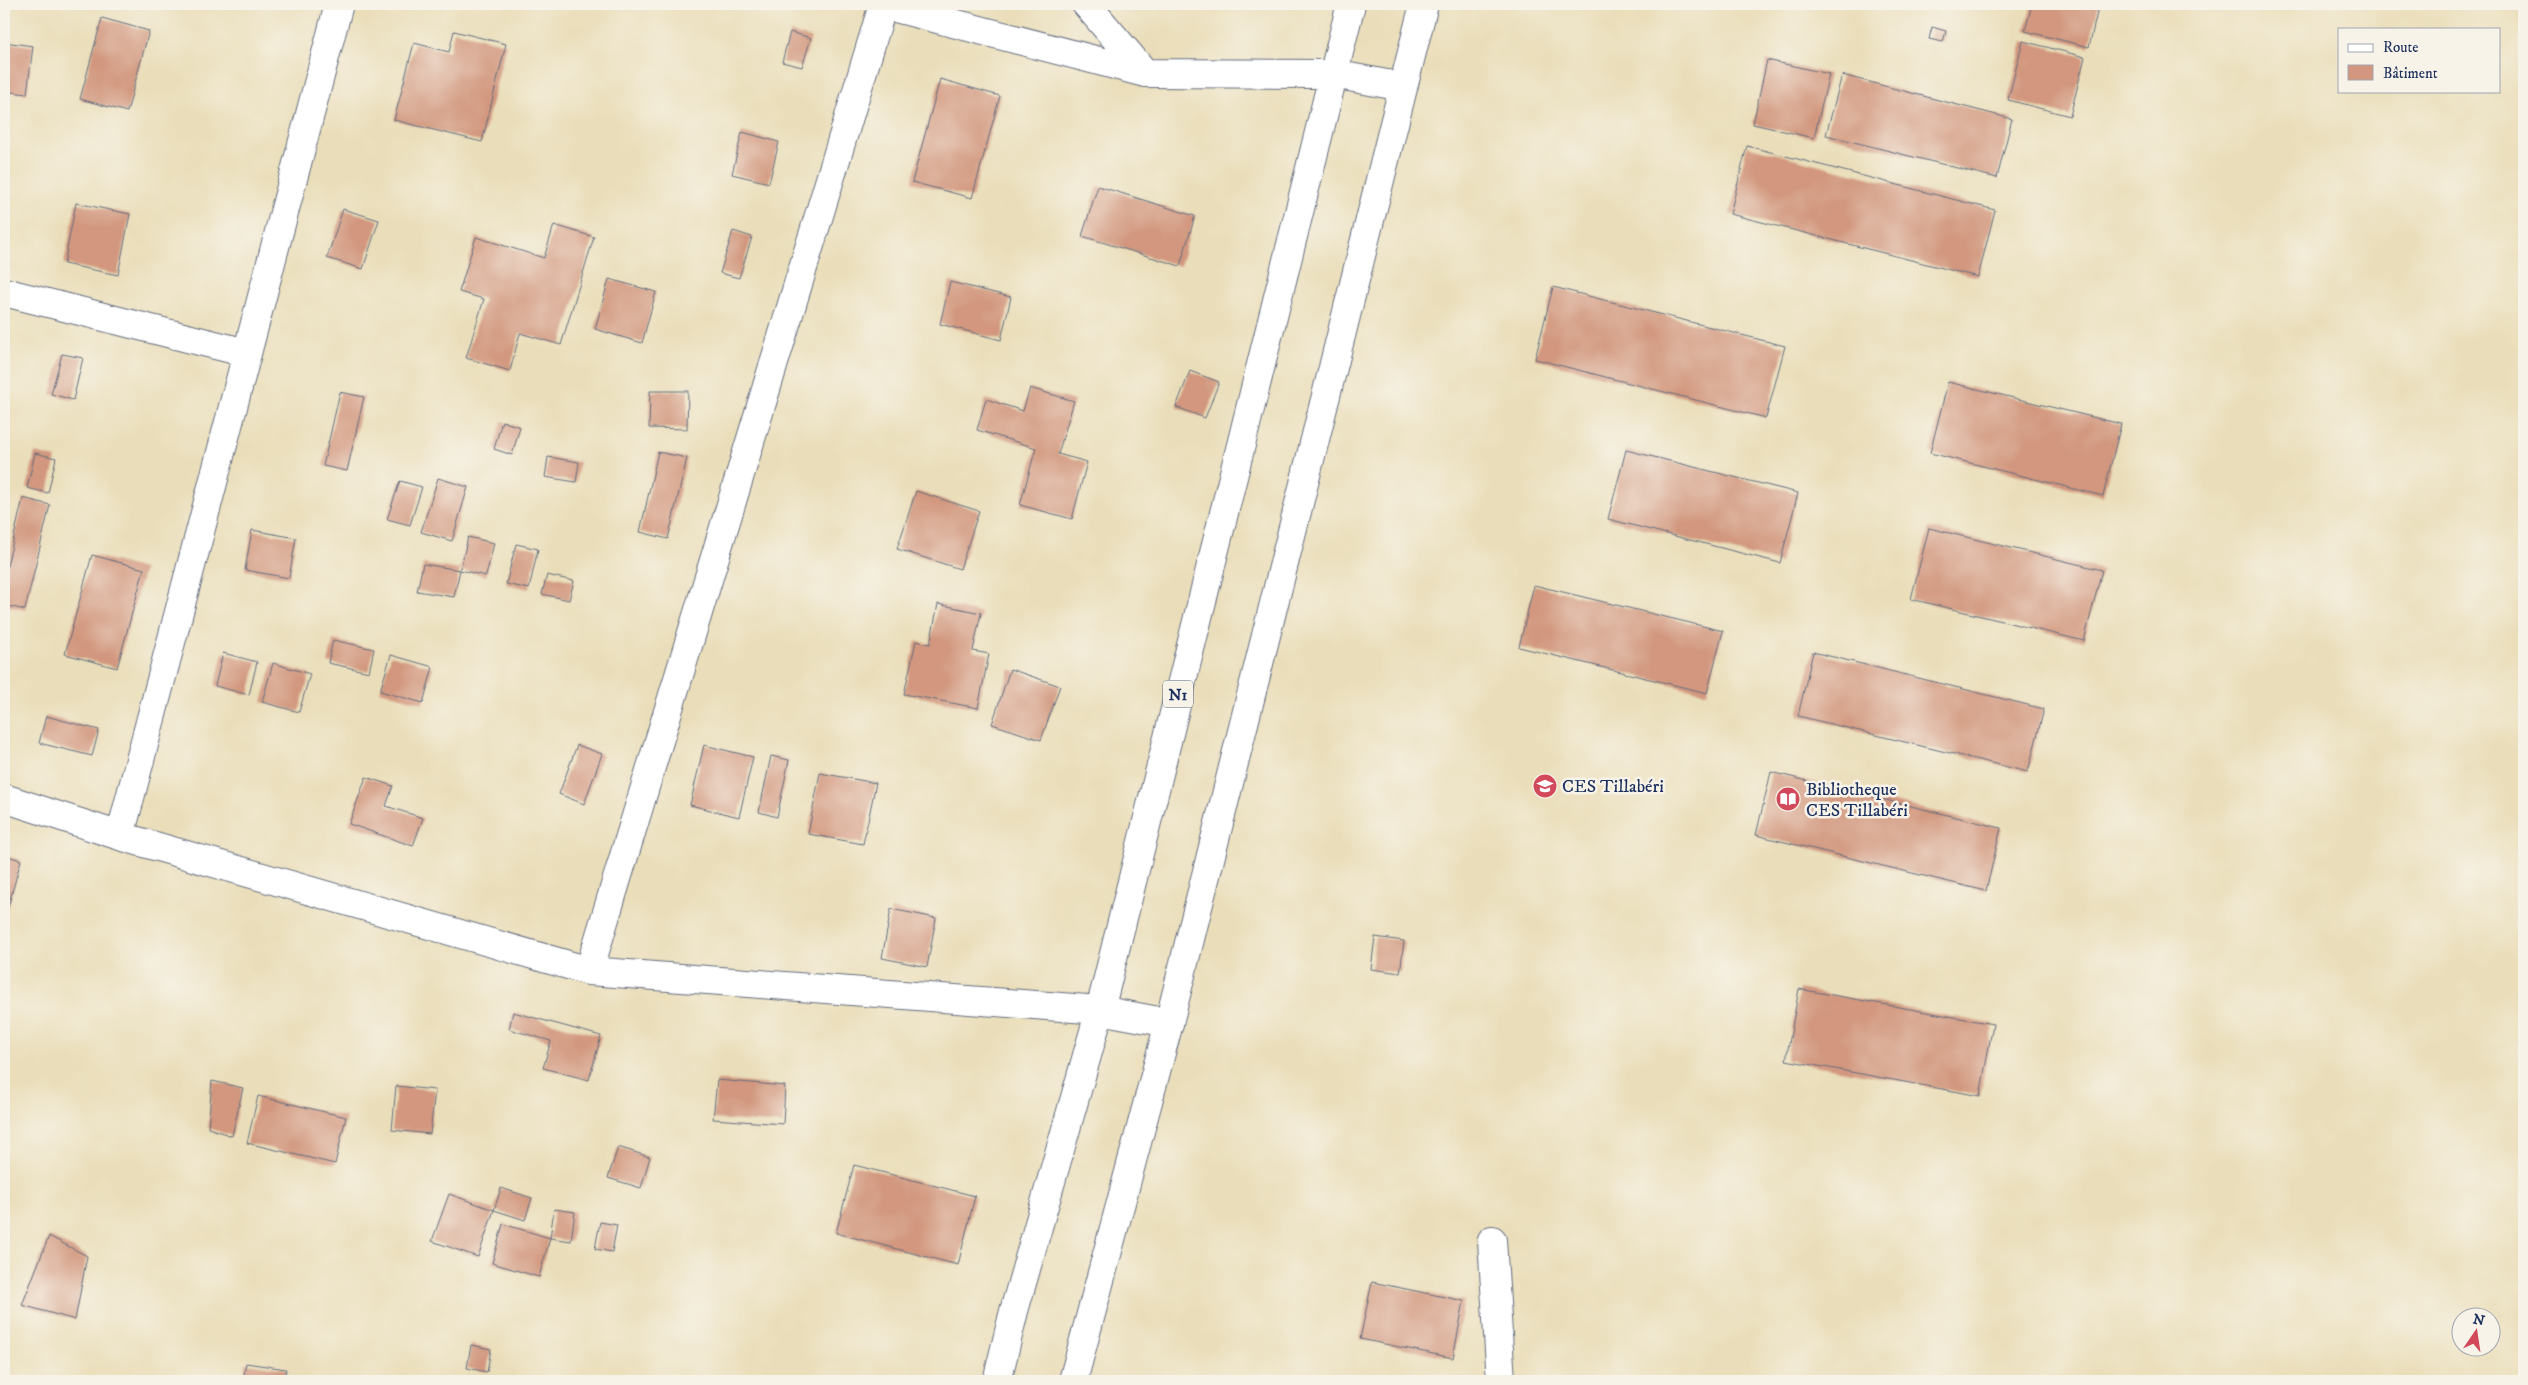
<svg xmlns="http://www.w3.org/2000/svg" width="2528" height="1385" font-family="'IM FELL DW Pica',serif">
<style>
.building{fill:#d2977e}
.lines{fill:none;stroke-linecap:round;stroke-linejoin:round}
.minor-casing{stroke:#636c7e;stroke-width:30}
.major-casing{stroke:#636c7e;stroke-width:30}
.minor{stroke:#fff;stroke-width:28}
.major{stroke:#fff;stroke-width:28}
.labels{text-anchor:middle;stroke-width:5;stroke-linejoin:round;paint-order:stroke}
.shield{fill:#f7f3e8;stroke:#5d6a87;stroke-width:1}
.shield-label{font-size:16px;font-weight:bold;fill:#1b2f5e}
.poi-label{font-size:18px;fill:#1b2f5e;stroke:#f7f3e8;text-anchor:start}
</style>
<rect width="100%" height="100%" fill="#f7f3e8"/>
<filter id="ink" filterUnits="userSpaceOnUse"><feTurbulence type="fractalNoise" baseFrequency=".02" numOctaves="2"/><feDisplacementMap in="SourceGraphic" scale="10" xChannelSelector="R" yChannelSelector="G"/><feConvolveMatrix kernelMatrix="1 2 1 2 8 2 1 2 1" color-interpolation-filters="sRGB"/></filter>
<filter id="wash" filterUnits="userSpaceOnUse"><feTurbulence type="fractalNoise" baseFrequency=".0096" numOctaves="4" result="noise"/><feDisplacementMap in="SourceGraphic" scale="20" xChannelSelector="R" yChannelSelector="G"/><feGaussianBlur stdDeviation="1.12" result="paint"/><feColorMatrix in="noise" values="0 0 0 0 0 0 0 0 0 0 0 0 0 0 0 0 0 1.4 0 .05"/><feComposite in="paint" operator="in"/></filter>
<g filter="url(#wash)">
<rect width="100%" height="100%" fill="#eadeba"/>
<g id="blocks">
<path class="building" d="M2032,4H2099L2089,47L2025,31Z
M102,18L149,31L127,112L80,99Z
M1932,27L1946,31L1943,42L1929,39Z
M454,31L506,44L482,142L394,120L414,43L449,52Z
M790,32L811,38L802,67L782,62Z
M2023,41L2085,57L2070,116L2008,100Z
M4,42L33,46L27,94L4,91Z
M1767,60L1829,74L1814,138L1753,124Z
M1842,75L2012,119L1997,178L1826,135Z
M940,79L1000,96L972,198L912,182Z
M742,132L779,142L769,183L732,174Z
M1747,146L1995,210L1978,277L1730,214Z
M1098,186L1195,216L1180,266L1082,236Z
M76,203L130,214L118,275L64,264Z
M343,209L379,220L363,269L327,258Z
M554,225L594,237L561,345L520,333L510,371L466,358L484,299L459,292L476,237L544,258Z
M733,231L752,237L739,278L720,273Z
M609,279L656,292L642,343L595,329Z
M950,282L1011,297L1001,340L940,324Z
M1553,287L1785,346L1766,418L1535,359Z
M62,354L83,358L73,400L51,394Z
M1190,371L1219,382L1205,418L1176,407Z
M1948,382L2121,424L2103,496L1930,453Z
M1030,388L1074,401L1058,454L1087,462L1072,519L1020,505L1036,448L977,430L986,399L1023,411Z
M650,391H688L687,429L649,428Z
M340,392L364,397L347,471L323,466Z
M502,421L520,427L512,455L494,449Z
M1626,450L1798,493L1780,563L1608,519Z
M658,452L687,458L668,539L640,532Z
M35,453L56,458L48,493L27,488Z
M548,457L579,462L576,482L545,477Z
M438,478L468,487L452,541L421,532Z
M400,481L422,487L410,525L387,519Z
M916,491L979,511L960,569L897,549Z
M23,498L50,505L25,610L4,605V579Z
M1929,528L2102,570L2084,641L1911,599Z
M252,530L296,538L289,578L245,570Z
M468,537L494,543L486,576L460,570Z
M516,544L538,549L529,589L506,584Z
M92,555L144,569L117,668L65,654Z
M423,564L460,570L454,597L417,591Z
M547,575L574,581L569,600L542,594Z
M1534,585L1723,631L1707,693L1519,647Z
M938,604L981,613L973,651L989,654L978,708L904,694L916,641L930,644Z
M333,640L374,649L369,672L328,663Z
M1813,652L2044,709L2028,772L1798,716Z
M223,653L257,662L249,695L215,686Z
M391,655L433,667L423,703L380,691Z
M273,663L310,674L299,712L262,702Z
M1010,669L1060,686L1041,740L992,724Z
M46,716L99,730L92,756L39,743Z
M577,745L602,754L584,804L559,794Z
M704,745L753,757L739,817L690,805Z
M771,756L789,760L777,817L759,812Z
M1771,772L2001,828L1986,891L1756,835Z
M820,773L876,783L863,844L808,834Z
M366,777L393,786L386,806L423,818L413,846L349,824Z
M4,855L21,860L7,911L4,910Z
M891,909L936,918L927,967L882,958Z
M1375,937L1404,941L1400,973L1371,969Z
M1799,989L1993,1024L1980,1096L1786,1060Z
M513,1012L601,1036L589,1080L543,1068L551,1041L509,1029Z
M717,1080L785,1086L783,1124L713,1119Z
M212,1081L243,1088L232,1136L208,1128Z
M396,1086L435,1090L430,1134L392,1130Z
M258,1096L346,1117L335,1164L247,1143Z
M618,1147L650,1157L641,1188L608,1178Z
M854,1165L975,1196L958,1265L836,1233Z
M501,1188L532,1198L525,1220L494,1210L478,1257L432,1241L449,1194L494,1210Z
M554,1209L575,1212L571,1241L550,1238Z
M600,1222L617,1225L612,1252L595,1249Z
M503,1224L550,1238L539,1277L492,1263Z
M49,1236L87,1256L75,1320L22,1305Z
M1372,1282L1464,1301L1453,1358L1360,1339Z
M471,1345L491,1349L487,1372L467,1368Z
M246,1363L286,1369L284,1381H243Z"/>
</g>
</g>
<g filter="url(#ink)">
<use href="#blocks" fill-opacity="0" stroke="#636c7e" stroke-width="1"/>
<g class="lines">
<defs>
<path id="minor" d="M880,4L1145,73L1333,74L1403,87
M1086,4L1145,73
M4,292L247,353
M4,798L120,836L589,971L1100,1010L1169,1023
M120,836L339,4
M589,971L883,5
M1492,1240L1501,1381"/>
<path id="major" d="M997,1381L1014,1311L1100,1010L1351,4
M1073,1381L1169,1023L1424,4"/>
</defs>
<use href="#minor" class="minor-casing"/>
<use href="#major" class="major-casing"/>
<use href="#minor" class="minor"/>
<use href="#major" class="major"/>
</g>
</g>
<defs>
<symbol id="school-disc" viewBox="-11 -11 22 22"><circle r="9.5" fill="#d1495b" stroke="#f7f3e8"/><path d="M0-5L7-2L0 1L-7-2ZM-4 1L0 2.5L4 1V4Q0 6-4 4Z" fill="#fff"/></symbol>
<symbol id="library-disc" viewBox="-11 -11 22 22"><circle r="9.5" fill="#d1495b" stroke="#f7f3e8"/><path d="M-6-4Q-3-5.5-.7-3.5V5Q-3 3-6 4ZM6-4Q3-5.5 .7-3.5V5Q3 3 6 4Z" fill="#fff"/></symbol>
</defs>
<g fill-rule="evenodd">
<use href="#school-disc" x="1531" y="772" width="28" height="28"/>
<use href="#library-disc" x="1774" y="785" width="28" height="28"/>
</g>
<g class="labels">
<rect class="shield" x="1163" y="680.5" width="30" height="27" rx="4"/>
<g class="shield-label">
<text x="1178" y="700">N1</text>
</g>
<g class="poi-label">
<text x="1562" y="792">CES Tillabéri</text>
<text x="1806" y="795">Bibliotheque<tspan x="1806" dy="21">CES Tillabéri</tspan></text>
</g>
</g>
<rect width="2528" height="1385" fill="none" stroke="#f7f3e8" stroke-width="20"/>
<rect x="2338" y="28" width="162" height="65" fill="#f7f3e8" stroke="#9fa5b1"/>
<rect x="2348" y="44" width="25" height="8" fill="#ffffff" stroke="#9fa5b1"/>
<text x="2383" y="52" font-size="15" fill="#1b2f5e">Route</text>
<rect x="2348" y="65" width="25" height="15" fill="#d2977e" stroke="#9fa5b1"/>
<text x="2383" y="78" font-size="15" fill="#1b2f5e">Bâtiment</text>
<g transform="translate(2476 1332) rotate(13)"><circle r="24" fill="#f7f3e8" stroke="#9fa5b1"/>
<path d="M0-4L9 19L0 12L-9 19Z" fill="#d1495b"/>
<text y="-8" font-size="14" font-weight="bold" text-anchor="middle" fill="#1b2f5e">N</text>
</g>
</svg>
